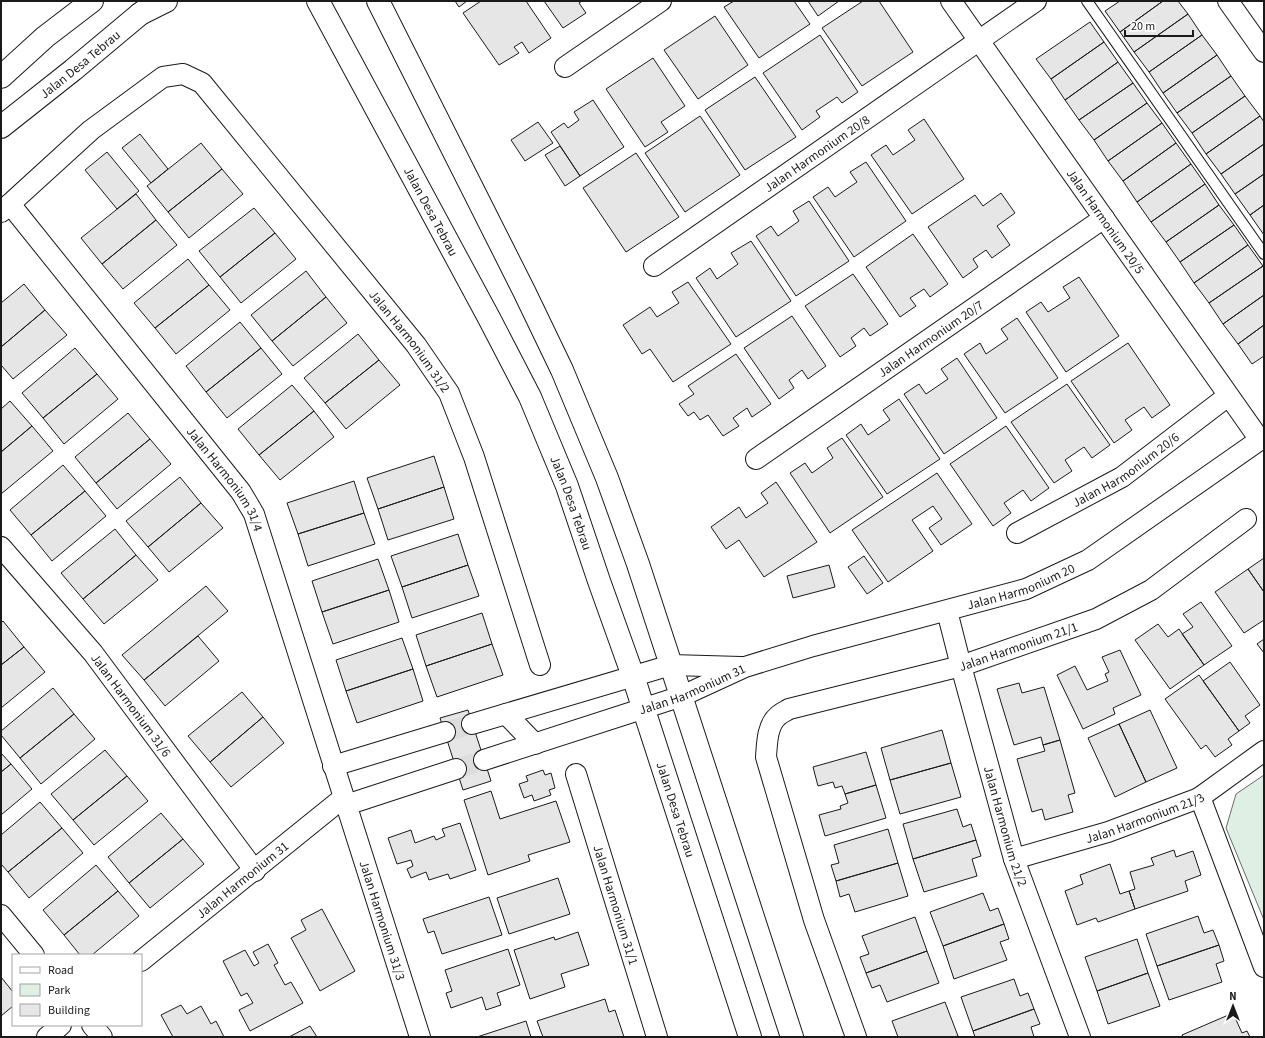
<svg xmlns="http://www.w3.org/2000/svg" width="1265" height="1038" font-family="'Source Sans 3',sans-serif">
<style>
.green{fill:#e0efe3;stroke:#6a6a6a}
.building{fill:#e6e6e6;stroke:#1a1a1a}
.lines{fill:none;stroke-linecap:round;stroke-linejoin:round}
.minor-tunnel{stroke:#ddd;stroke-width:20;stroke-dasharray:20 10;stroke-linecap:butt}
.service-casing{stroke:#1a1a1a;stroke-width:12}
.minor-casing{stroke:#1a1a1a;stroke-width:22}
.tertiary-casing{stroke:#1a1a1a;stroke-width:24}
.secondary-casing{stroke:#1a1a1a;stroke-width:24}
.service{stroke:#fff;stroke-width:10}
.minor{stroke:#fff;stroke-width:20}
.tertiary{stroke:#fff;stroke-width:22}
.secondary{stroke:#fff;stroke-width:22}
.labels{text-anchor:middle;stroke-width:3;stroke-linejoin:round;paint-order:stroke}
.street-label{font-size:13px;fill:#1a1a1a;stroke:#fff}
</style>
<rect width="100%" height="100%" fill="#fff"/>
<path class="green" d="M1264,775V920L1226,828L1236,794Z"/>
<path class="building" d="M455,1H467L459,7Z
M481,1H526L551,38L529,53L522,42L514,47L519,53L499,65L463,13Z
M544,1H582L579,3L586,13L563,28Z
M734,1H794L810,24L759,58L724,7Z
M808,1H839L818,16Z
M863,1H879L913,52L862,86L822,28Z
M1120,1H1163L1120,32L1105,11Z
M1163,1H1178L1188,14L1134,52L1120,32Z
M1188,14L1202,35L1149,72L1134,52Z
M715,16L748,65L698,99L664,50Z
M1090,22L1104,42L1051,79L1036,59Z
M820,35L858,92L842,103L837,97L816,111L820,117L802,130L763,73Z
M1202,35L1217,55L1163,93L1149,72Z
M1104,42L1118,62L1065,100L1051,79Z
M1217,55L1231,76L1177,113L1163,93Z
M653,58L685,106L661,122L668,132L645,147L606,89Z
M1118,62L1133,83L1079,120L1065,100Z
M1231,76L1245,96L1192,133L1177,113Z
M755,77L796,137L745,170L705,110Z
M1133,83L1147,103L1094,140L1079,120Z
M1245,96L1260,116L1206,154L1192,133Z
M593,100L624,147L580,176L551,132L564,123L568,128L579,120L574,112Z
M1147,103L1162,123L1108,161L1094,140Z
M700,116L740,175L685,212L645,153Z
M1260,116L1264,122V144L1221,174L1206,154Z
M924,119L964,179L912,214L871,155L886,145L893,155L915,140L908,130Z
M538,122L553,143L525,161L511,140Z
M1162,123L1176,143L1123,181L1108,161Z
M140,134L168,169L151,183L122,148Z
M201,143L222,169L168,212L147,186Z
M1176,143L1191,164L1137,202L1123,181Z
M1264,144V174L1235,194L1221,174Z
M560,146L580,176L565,186L545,155Z
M107,152L139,191L117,209L85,170Z
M636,153L679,217L626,252L583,188Z
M866,162L906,221L854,257L813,197L828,187L835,197L857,182L850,172Z
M1191,164L1205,184L1151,222L1137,202Z
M222,169L243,194L189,238L168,212Z
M1264,174V205L1250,215L1235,194Z
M1205,184L1219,205L1166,242L1151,222Z
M1001,193L1015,213L997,226L1010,245L992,258L986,250L973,259L978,267L963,278L928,227L975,195L983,206Z
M136,194L156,220L102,264L81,238Z
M809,201L849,261L796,296L756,236L771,226L778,236L799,221L793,211Z
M1219,205L1234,225L1180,262L1166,242Z
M1264,205V235L1250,215Z
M254,208L275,233L220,277L199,251Z
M156,220L177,245L123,289L102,264Z
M1234,225L1248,245L1194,283L1180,262Z
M275,233L296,259L241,303L220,277Z
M913,234L948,284L930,297L924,289L910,298L916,306L900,317L866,267Z
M751,241L791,301L736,337L696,278L710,268L717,279L738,264L731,253Z
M1248,245L1263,266L1209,303L1194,283Z
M188,259L209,285L155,328L134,303Z
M1263,266L1264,268V295L1223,324L1209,303Z
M306,271L326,297L272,341L251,315Z
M853,274L888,324L870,336L864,328L851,338L856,346L840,357L805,306Z
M1079,277L1119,336L1066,372L1026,312L1041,302L1048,312L1070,298L1063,287Z
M688,282L731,344L673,382L650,349L642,354L623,325L650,307L657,317L679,303L672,292Z
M24,284L45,310L1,347V303Z
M209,285L230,310L176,354L155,328Z
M1264,295V325L1238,344L1223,324Z
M326,297L347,323L293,366L272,341Z
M45,310L67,335L13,379L1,365V347Z
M792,316L826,366L808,379L802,370L789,380L794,388L779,399L744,348Z
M1017,318L1058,378L1005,413L964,354L980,343L986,354L1008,339L1001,329Z
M240,322L261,348L206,392L186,366Z
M1264,325V356L1252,364L1238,344Z
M358,334L379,360L325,403L304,378Z
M1128,343L1170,405L1152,418L1144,407L1125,420L1132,430L1114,443L1071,381Z
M75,348L97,374L43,418L22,393Z
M261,348L282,374L227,418L206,392Z
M736,354L771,404L752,417L747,408L733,418L739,426L723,436L708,415L700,420L694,412L688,416L679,404L694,394L688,386Z
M957,358L997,418L944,454L904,394L919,384L926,394L948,379L941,369Z
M379,360L400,385L346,429L325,403Z
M97,374L118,399L64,444L43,418Z
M1067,384L1110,445L1092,458L1084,447L1065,460L1072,471L1054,483L1011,422Z
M292,385L314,411L259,455L238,429Z
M899,399L940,459L887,494L846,435L861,424L868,435L890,420L883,410Z
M10,401L32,426L1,452V409Z
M314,411L334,437L280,480L259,455Z
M128,413L150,439L96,483L75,457Z
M32,426L53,451L1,494V452Z
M1006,426L1049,488L1031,501L1023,490L1004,503L1011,513L993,526L950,464Z
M842,438L883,497L830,533L790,473L805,463L812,473L833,458L827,448Z
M150,439L171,464L117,509L96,483Z
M434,456L444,487L378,509L367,478Z
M63,465L85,491L31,535L10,510Z
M937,473L972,524L941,545L929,528L942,519L933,506L912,520L933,551L888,582L852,530Z
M180,477L201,503L148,547L126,521Z
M354,481L364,513L298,534L287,503Z
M776,482L817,542L764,577L739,540L726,549L711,527L739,507L746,518L768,503L761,493Z
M444,487L454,519L388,540L378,509Z
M85,491L106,516L52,561L31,535Z
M201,503L223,528L169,572L148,547Z
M364,513L375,544L308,566L298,534Z
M115,529L136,555L83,599L61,573Z
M458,534L468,565L402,587L391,556Z
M136,555L158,580L104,624L83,599Z
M864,556L883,583L867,594L848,567Z
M1264,558V592L1248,569Z
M378,559L389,590L322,612L312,581Z
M468,565L479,596L412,618L402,587Z
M829,565L835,587L793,598L787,576Z
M1248,569L1264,592V620L1244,633L1215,592Z
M206,586L228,611L144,680L122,655Z
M389,590L399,622L333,644L322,612Z
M1201,602L1232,646L1204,665L1182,634L1193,627L1183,614Z
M482,613L492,644L426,666L416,635Z
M3,621L24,647L1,665V623Z
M1158,624L1168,637L1179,629L1204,665L1170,689L1135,640Z
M198,636L219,661L165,706L144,680Z
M402,638L413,669L346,691L336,660Z
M1264,639V653L1257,644Z
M492,644L503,675L437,697L426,666Z
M24,647L45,672L1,708V665Z
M1120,650L1141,695L1113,708L1115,714L1083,729L1057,675L1075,666L1087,690L1108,681L1105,674L1109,672L1102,657Z
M1230,662L1260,705L1245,716L1250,723L1239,731L1203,681Z
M413,669L423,701L357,723L346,691Z
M1199,675L1239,731L1228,739L1232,745L1215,757L1206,745L1201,749L1165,699Z
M1019,683L1022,693L1044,687L1060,740L1043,745L1041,737L1014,745L997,689Z
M53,688L74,714L20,758L1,735V731Z
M242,692L263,717L210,762L188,736Z
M468,710L491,781L463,790L440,718Z
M1150,710L1177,768L1146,782L1119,724Z
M74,714L95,739L41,784L20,758Z
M263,717L284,743L231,787L210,762Z
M1119,724L1146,782L1115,797L1088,738Z
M942,730L951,763L890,780L881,748Z
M1060,740L1075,793L1068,795L1073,812L1045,820L1042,809L1032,812L1017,759L1045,751L1043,745Z
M105,750L127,776L73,820L51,794Z
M866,752L876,785L845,794L842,786L835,788L833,782L818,786L813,767Z
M1,753L11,764L1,772Z
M951,763L961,797L900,814L890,780Z
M11,764L32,789L1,815V772Z
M543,770L545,775L551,773L555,788L549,790L551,795L534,801L532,795L524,798L519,784L528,781L526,776Z
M127,776L148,801L94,845L73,820Z
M876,785L886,818L825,836L819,815L841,809L840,806L848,803L845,794Z
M491,791L500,819L556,801L570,842L528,855L530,861L488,875L464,800Z
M40,802L62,828L8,872L1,864V835Z
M957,809L963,827L971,824L976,840L913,859L903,824Z
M161,813L183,839L129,883L108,857Z
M460,823L476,870L450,879L448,874L429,880L426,872L411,878L407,869L413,866L411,860L397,864L388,838L411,830L415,843L434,836L436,840L445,836L442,829Z
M62,828L83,853L29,898L8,872Z
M888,829L898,863L836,881L831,865L839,863L834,845Z
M183,839L204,864L150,908L129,883Z
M976,840L981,856L972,859L977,876L924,892L913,859Z
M1174,850L1176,857L1193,851L1201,875L1185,881L1188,891L1135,909L1129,891L1135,889L1130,872L1154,865L1151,858Z
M898,863L908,896L855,912L849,894L840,897L836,881Z
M1110,864L1120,894L1129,891L1135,909L1098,922L1096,918L1077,925L1065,891L1083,884L1080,875Z
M96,865L118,891L64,935L43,910Z
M558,878L570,914L509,934L497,898Z
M118,891L139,916L92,955H80L64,935Z
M983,893L990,911L998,908L1004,924L943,946L930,912Z
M489,897L502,935L442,954L434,931L428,933L423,919Z
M322,909L355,971L320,991L291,938L306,930L301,920Z
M1198,916L1204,933L1213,930L1219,945L1157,966L1146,934Z
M915,917L927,951L866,973L860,957L869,954L862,936Z
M1004,924L1009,939L1000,942L1007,960L954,979L943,946Z
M578,932L589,965L561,974L565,987L530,999L514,950L554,937L555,940Z
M1137,939L1148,973L1097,991L1085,957Z
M268,944L278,963L274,965L285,985L291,982L303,1003L250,1031L239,1010L253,1003L247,993L241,996L223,961L245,950L254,966L259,963L253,952Z
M1219,945L1224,961L1216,964L1222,982L1169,1000L1157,966Z
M508,949L520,985L497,993L501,1005L486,1010L482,997L451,1008L446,993L452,991L445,970Z
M927,951L939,983L887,1002L880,985L872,988L866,973Z
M1148,973L1160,1006L1108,1024L1097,991Z
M1,977L13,992V1006L1,1016Z
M1014,979L1020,996L1028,993L1034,1009L973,1031L961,997Z
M605,999L609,1012L615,1010L624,1037H543L537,1021Z
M945,1002L958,1036L954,1037H898L892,1021Z
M181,1005L187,1014L201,1006L211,1024L216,1021L224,1037H173L161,1015Z
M1034,1009L1040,1024L1031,1027L1034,1037H975L973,1031Z
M1233,1013L1242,1033L1247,1031L1250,1037H1183L1182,1035Z
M526,1021L531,1037H477Z
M310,1026L317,1037H289Z"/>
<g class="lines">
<path class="minor-tunnel" d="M445,732L472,724
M456,769L484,760"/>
<defs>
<path id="service" d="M1087,1L1264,254"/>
<g id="minor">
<path id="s1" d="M951,1L1260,440"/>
<path d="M1228,1L1264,52"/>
<path d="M565,67L661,1"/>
<path id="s2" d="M10,204L241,492L254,514L420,1037"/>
<path id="s3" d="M1,212L91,130L163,77L183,74L202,83L416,345L449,393L474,457L540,665"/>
<path id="s4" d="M654,266L1036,1"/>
<path id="s5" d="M756,459L1104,218"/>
<path id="s6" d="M1017,533L1122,477L1228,396"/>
<path id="s7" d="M1,547L93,653L255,871"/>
<path id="s8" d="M947,611L961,666L1014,859L1080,1037"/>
<path d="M506,714L535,744"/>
<path d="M472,724L671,665L741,667"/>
<path id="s9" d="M484,760L682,696L745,667L813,646L1026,589L1088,560L1264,437"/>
<path d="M333,766L445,732"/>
<path id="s10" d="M576,774L657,1037"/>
<path d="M1200,797L1264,967"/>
<path d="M346,805L456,769"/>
<path id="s11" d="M1014,859L1108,832L1199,798L1264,751"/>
<path d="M1,915L34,955"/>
<path id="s12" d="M141,961L343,798"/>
<path d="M92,1025L102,1037"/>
<path d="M47,1037L61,1025"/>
<path id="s13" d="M856,1037L814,920L766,757C767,744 767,725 778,716C781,713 786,711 789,709L961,666L1096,619L1151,590L1246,519"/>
</g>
<g id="tertiary">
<path d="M1,77L45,37L92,1"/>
<path id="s14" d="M1,127L73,70L140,14L155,3"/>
</g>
<g id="secondary">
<path id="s15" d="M318,1L489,318L530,397L567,486L599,581L633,676L750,1037"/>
<path d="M378,1L524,291L562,370L607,478L638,564L671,665L792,1037"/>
<path d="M140,14L166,1"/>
</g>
</defs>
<use href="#service" class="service-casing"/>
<use href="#minor" class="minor-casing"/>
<use href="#tertiary" class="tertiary-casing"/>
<use href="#secondary" class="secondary-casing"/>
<use href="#service" class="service"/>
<use href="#minor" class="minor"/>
<use href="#tertiary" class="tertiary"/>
<use href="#secondary" class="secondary"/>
</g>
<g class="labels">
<g class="street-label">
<text dy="5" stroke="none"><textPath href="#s14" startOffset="101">Jalan Desa Tebrau</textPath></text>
<text dy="5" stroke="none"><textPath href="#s4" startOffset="198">Jalan Harmonium 20/8</textPath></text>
<text dy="5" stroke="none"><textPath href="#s15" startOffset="239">Jalan Desa Tebrau</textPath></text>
<text dy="5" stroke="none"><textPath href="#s1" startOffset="269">Jalan Harmonium 20/5</textPath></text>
<text dy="5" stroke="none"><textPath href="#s5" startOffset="212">Jalan Harmonium 20/7</textPath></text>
<text dy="5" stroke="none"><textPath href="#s3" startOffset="584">Jalan Harmonium 31/2</textPath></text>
<text dy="5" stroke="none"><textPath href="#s6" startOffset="126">Jalan Harmonium 20/6</textPath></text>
<text dy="5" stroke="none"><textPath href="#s2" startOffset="350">Jalan Harmonium 31/4</textPath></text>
<text dy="5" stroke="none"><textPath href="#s15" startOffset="563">Jalan Desa Tebrau</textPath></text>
<text dy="5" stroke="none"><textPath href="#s9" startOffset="565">Jalan Harmonium 20</textPath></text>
<text dy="5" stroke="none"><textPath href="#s13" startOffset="589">Jalan Harmonium 21/1</textPath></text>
<text dy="5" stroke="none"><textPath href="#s9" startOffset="220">Jalan Harmonium 31</textPath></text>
<text dy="5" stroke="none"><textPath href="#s7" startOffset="205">Jalan Harmonium 31/6</textPath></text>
<text dy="5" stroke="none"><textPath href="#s15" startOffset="887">Jalan Desa Tebrau</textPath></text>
<text dy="5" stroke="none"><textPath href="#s11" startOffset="137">Jalan Harmonium 21/3</textPath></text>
<text dy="5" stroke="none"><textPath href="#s8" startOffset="223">Jalan Harmonium 21/2</textPath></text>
<text dy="5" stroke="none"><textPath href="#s12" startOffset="130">Jalan Harmonium 31</textPath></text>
<text dy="5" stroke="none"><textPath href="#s10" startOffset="137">Jalan Harmonium 31/1</textPath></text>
<text dy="5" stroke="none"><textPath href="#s2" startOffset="821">Jalan Harmonium 31/3</textPath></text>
</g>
</g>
<rect width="1265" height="1038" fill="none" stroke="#1a1a1a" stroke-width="4"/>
<rect x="12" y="954" width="130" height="72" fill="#ffffff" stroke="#a3a3a3"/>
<rect x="20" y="967" width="20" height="6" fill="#ffffff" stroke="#a3a3a3"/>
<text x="48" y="974" font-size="12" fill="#1a1a1a">Road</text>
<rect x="20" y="984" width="20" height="12" fill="#e0efe3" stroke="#a3a3a3"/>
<text x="48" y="994" font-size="12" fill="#1a1a1a">Park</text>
<rect x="20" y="1004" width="20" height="12" fill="#e6e6e6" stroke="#a3a3a3"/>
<text x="48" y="1014" font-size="12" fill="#1a1a1a">Building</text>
<g transform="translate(1233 1006)" stroke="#ffffff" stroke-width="3" paint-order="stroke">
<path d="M0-3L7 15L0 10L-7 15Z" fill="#1a1a1a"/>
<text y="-6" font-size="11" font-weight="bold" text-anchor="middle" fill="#1a1a1a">N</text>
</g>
<path d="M1125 30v6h68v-6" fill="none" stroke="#1a1a1a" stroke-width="2"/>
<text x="1131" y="30" font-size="12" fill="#1a1a1a" stroke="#ffffff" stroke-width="3" paint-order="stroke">20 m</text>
</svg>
